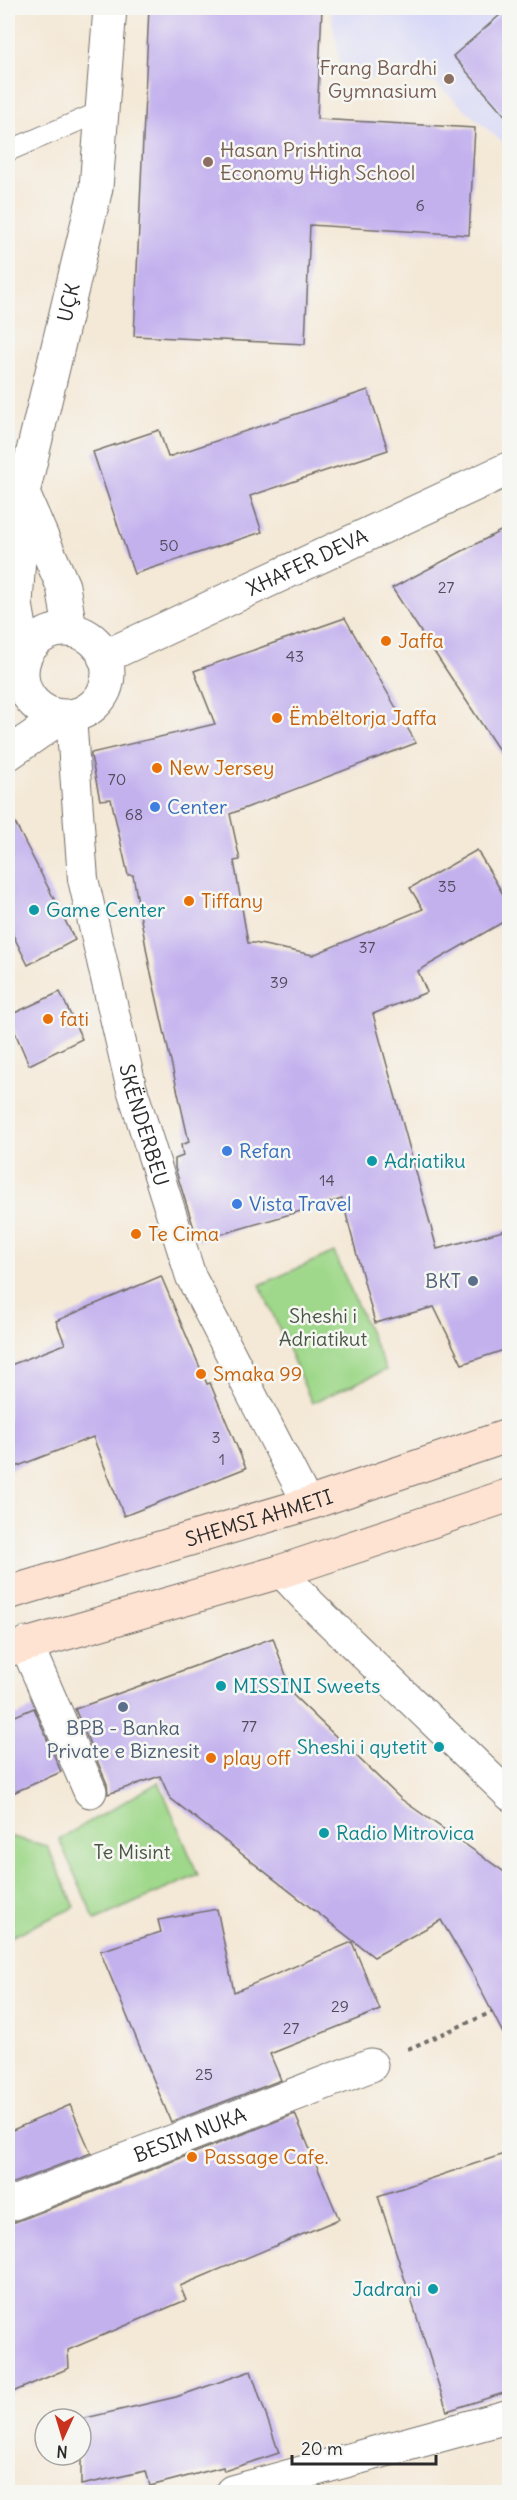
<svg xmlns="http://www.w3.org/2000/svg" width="517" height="2500" font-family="Delius,sans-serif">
  <rect width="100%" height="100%" fill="#f6f6f2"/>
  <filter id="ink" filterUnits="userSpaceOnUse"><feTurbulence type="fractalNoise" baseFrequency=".0167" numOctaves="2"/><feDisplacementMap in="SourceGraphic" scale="12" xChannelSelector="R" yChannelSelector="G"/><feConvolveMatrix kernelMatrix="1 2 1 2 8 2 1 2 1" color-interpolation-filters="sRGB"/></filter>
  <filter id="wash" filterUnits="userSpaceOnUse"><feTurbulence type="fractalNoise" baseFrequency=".008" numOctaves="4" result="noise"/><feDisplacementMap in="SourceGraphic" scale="24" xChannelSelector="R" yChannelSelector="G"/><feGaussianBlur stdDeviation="1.35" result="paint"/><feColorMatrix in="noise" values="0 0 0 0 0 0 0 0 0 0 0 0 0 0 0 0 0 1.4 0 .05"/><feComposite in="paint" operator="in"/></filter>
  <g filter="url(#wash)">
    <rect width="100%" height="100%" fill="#f4e8d6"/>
    <polygon fill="#d7d7f8" points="330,8 509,8 509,148 435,83 342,76"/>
    <g fill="#9fd88a" stroke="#65825a" stroke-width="1.5">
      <polygon points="334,1252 386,1370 312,1403 260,1285"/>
      <polygon points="159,1782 198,1875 95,1920 59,1839"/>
      <polygon points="8,1836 47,1846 75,1907 8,1938"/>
    </g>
    <g id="blocks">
      <g fill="#c3b1ee">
        <polygon points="149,8 322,8 317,119 475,128 469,235 310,225 305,344 134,336"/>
        <polygon points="508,8 510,8 510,121 453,56"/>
        <polygon points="368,390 388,450 250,496 262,532 134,574 93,452 159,430 168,457"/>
        <polygon points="510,526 510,767 392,588"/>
        <polygon points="345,618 416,743 230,814 240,860 234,861 248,943 254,943 313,955 423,909 410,888 477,850 510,906 510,918 418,971 427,992 373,1014 437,1249 510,1229 510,1348 462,1364 434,1307 375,1323 342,1199 198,1241 175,1168 175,1159 183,1156 181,1145 189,1142 149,964 133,875 128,875 111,799 100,800 91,756 91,753 215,724 194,671"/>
        <polygon points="8,809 75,940 28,965 8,925"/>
        <polygon points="60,992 82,1039 29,1065 8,1016"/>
        <polygon points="161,1276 207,1384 210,1383 246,1468 124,1516 93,1437 8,1470 8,1366 65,1344 56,1321"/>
        <polygon points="273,1638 293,1695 401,1799 510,1876 510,2047 470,1969 441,1920 374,1957 170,1798 160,1776 108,1794 107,1784 75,1709"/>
        <polygon points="34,1708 61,1772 8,1795 8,1719"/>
        <polygon points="217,1909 234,1992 352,1942 380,2010 270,2054 281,2080 171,2122 100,1951 161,1932 158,1920"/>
        <polygon points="70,2105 91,2153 8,2185 8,2132"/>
        <polygon points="295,2114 339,2219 180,2286 186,2300 68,2350 69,2368 8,2394 8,2223 15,2222"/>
        <polygon points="510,2152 510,2391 447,2411 378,2196"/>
        <polygon points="251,2371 279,2453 224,2471 223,2467 150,2486 146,2471 81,2485 81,2419 176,2397"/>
      </g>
    </g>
  </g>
  <g filter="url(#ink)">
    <use href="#blocks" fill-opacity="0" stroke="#716d67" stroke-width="1.5"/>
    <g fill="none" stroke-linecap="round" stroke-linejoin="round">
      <defs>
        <polyline id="service" points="8,151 102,111"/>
        <g id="pedestrian">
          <path id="s1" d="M71,717L83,879L131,1086L191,1277L308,1504"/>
          <polyline points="280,1571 312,1605 510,1796"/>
        </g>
        <g id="minor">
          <path id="s2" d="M104,657L510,468"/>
          <polyline points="26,1644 90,1791"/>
          <path id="s3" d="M8,2205L371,2065"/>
          <polyline points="232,2492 510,2416"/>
        </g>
        <g id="tertiary">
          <polyline points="25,498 63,586 70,629"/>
          <circle cx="65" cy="673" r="43"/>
          <path id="s4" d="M25,656L16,604L23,493L96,188L110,8"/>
          <polyline points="8,754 61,717"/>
        </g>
        <g id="secondary">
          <path id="s5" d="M8,1593L308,1504L510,1435"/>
          <polyline points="8,1650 279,1572 510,1495"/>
        </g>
      </defs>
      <use href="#service" stroke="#716d67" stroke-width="22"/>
      <use href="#pedestrian" stroke="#716d67" stroke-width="32"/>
      <use href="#minor" stroke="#716d67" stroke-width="35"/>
      <use href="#tertiary" stroke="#716d67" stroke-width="35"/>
      <use href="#secondary" stroke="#716d67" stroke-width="35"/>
      <polyline stroke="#716d67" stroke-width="4" stroke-dasharray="4.5 4.5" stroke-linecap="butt" points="408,2049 492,2012"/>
      <use href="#service" stroke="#fff" stroke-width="20"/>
      <use href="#pedestrian" stroke="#fff" stroke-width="30"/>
      <use href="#minor" stroke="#fff" stroke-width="33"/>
      <use href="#tertiary" stroke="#fff" stroke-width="33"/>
      <use href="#secondary" stroke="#fee3d2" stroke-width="33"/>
    </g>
  </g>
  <g fill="#8d6e63" stroke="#f6f6f2" stroke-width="2">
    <circle cx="449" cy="79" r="6"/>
    <circle cx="208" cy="162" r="6"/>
  </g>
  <g fill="#e8710a" stroke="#f6f6f2" stroke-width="2">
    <circle cx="386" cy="641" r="6"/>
    <circle cx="277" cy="718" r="6"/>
    <circle cx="157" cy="768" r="6"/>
    <circle cx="189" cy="901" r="6"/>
    <circle cx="48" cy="1019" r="6"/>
    <circle cx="136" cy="1234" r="6"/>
    <circle cx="201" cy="1374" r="6"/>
    <circle cx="211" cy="1758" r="6"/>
    <circle cx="192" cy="2157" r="6"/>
  </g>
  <g fill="#3f7fe0" stroke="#f6f6f2" stroke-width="2">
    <circle cx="155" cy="807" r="6"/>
    <circle cx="227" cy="1151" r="6"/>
    <circle cx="237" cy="1204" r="6"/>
  </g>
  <g fill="#0f9aa8" stroke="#f6f6f2" stroke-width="2">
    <circle cx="34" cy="910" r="6"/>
    <circle cx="372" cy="1161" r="6"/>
    <circle cx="221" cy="1686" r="6"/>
    <circle cx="439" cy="1747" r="6"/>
    <circle cx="324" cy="1833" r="6"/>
    <circle cx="433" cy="2289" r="6"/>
  </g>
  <g fill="#5c6f8a" stroke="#f6f6f2" stroke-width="2">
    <circle cx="473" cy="1281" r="6"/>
    <circle cx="123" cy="1707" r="6"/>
  </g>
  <g text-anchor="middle" stroke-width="5" stroke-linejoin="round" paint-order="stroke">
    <g font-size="16" fill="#514c5c">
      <text x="420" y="211">6</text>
      <text x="169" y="551">50</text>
      <text x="446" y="593">27</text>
      <text x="295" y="662">43</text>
      <text x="117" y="785">70</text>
      <text x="134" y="820">68</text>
      <text x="447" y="892">35</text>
      <text x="367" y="953">37</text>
      <text x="279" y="988">39</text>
      <text x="327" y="1186">14</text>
      <text x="216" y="1443">3</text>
      <text x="222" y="1465">1</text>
      <text x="249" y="1732">77</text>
      <text x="340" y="2012">29</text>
      <text x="291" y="2034">27</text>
      <text x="204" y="2080">25</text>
    </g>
    <g font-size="20" fill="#785e54" stroke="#f6f6f2" text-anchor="end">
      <text x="437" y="75">Frang Bardhi<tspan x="437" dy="23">Gymnasium</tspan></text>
      <text x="220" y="157" text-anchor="start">Hasan Prishtina<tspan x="220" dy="23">Economy High School</tspan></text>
    </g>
    <g font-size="20" fill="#2b2b2b" stroke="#f6f6f2">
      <text dy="7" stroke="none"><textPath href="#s4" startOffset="360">UÇK</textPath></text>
      <text dy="7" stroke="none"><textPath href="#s2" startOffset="224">XHAFER DEVA</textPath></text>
      <text dy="7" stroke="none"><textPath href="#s1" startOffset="416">SKËNDERBEU</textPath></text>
      <text dy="7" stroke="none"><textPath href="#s5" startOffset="262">SHEMSI AHMETI</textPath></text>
      <text dy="7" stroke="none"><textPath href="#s3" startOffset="195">BESIM NUKA</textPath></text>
    </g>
    <g font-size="20" fill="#c56008" stroke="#f6f6f2" text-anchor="start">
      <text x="398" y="648">Jaffa</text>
      <text x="289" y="725">Ëmbëltorja Jaffa</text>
      <text x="169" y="775">New Jersey</text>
      <text x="201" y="908">Tiffany</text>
      <text x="60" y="1026">fati</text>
      <text x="148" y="1241">Te Cima</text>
      <text x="213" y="1381">Smaka 99</text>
      <text x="223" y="1765">play off</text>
      <text x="204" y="2164">Passage Cafe.</text>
    </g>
    <g font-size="20" fill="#366cbe" stroke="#f6f6f2" text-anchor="start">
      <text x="167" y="814">Center</text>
      <text x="239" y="1158">Refan</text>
      <text x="249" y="1211">Vista Travel</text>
    </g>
    <g font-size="20" fill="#0d838f" stroke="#f6f6f2" text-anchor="start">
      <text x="46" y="917">Game Center</text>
      <text x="384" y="1168">Adriatiku</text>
      <text x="233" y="1693">MISSINI Sweets</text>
      <text x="427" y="1754" text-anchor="end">Sheshi i qytetit</text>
      <text x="336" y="1840">Radio Mitrovica</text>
      <text x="421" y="2296" text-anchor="end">Jadrani</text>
    </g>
    <g font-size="20" fill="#4e5e75" stroke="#f6f6f2" text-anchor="end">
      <text x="461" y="1288">BKT</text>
      <text x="123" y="1735" text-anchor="middle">BPB - Banka<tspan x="123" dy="23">Private e Biznesit</tspan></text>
    </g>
    <g font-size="20" fill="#485643" stroke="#f6f6f2">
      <text x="323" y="1323">Sheshi i<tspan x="323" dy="23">Adriatikut</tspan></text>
      <text x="132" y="1859">Te Misint</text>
    </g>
  </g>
  <rect width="517" height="2500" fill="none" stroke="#f6f6f2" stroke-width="30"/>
  <g transform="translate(63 2437) rotate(184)"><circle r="28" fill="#f6f6f2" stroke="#a5a5a2" stroke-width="1.5"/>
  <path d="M0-4.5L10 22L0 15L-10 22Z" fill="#c8321e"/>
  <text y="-9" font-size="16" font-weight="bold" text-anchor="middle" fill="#2b2b2b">N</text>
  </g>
  <path d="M292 2455v9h144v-9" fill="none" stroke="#2b2b2b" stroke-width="3"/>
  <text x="301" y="2455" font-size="18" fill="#2b2b2b" stroke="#f6f6f2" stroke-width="4.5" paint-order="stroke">20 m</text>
</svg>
